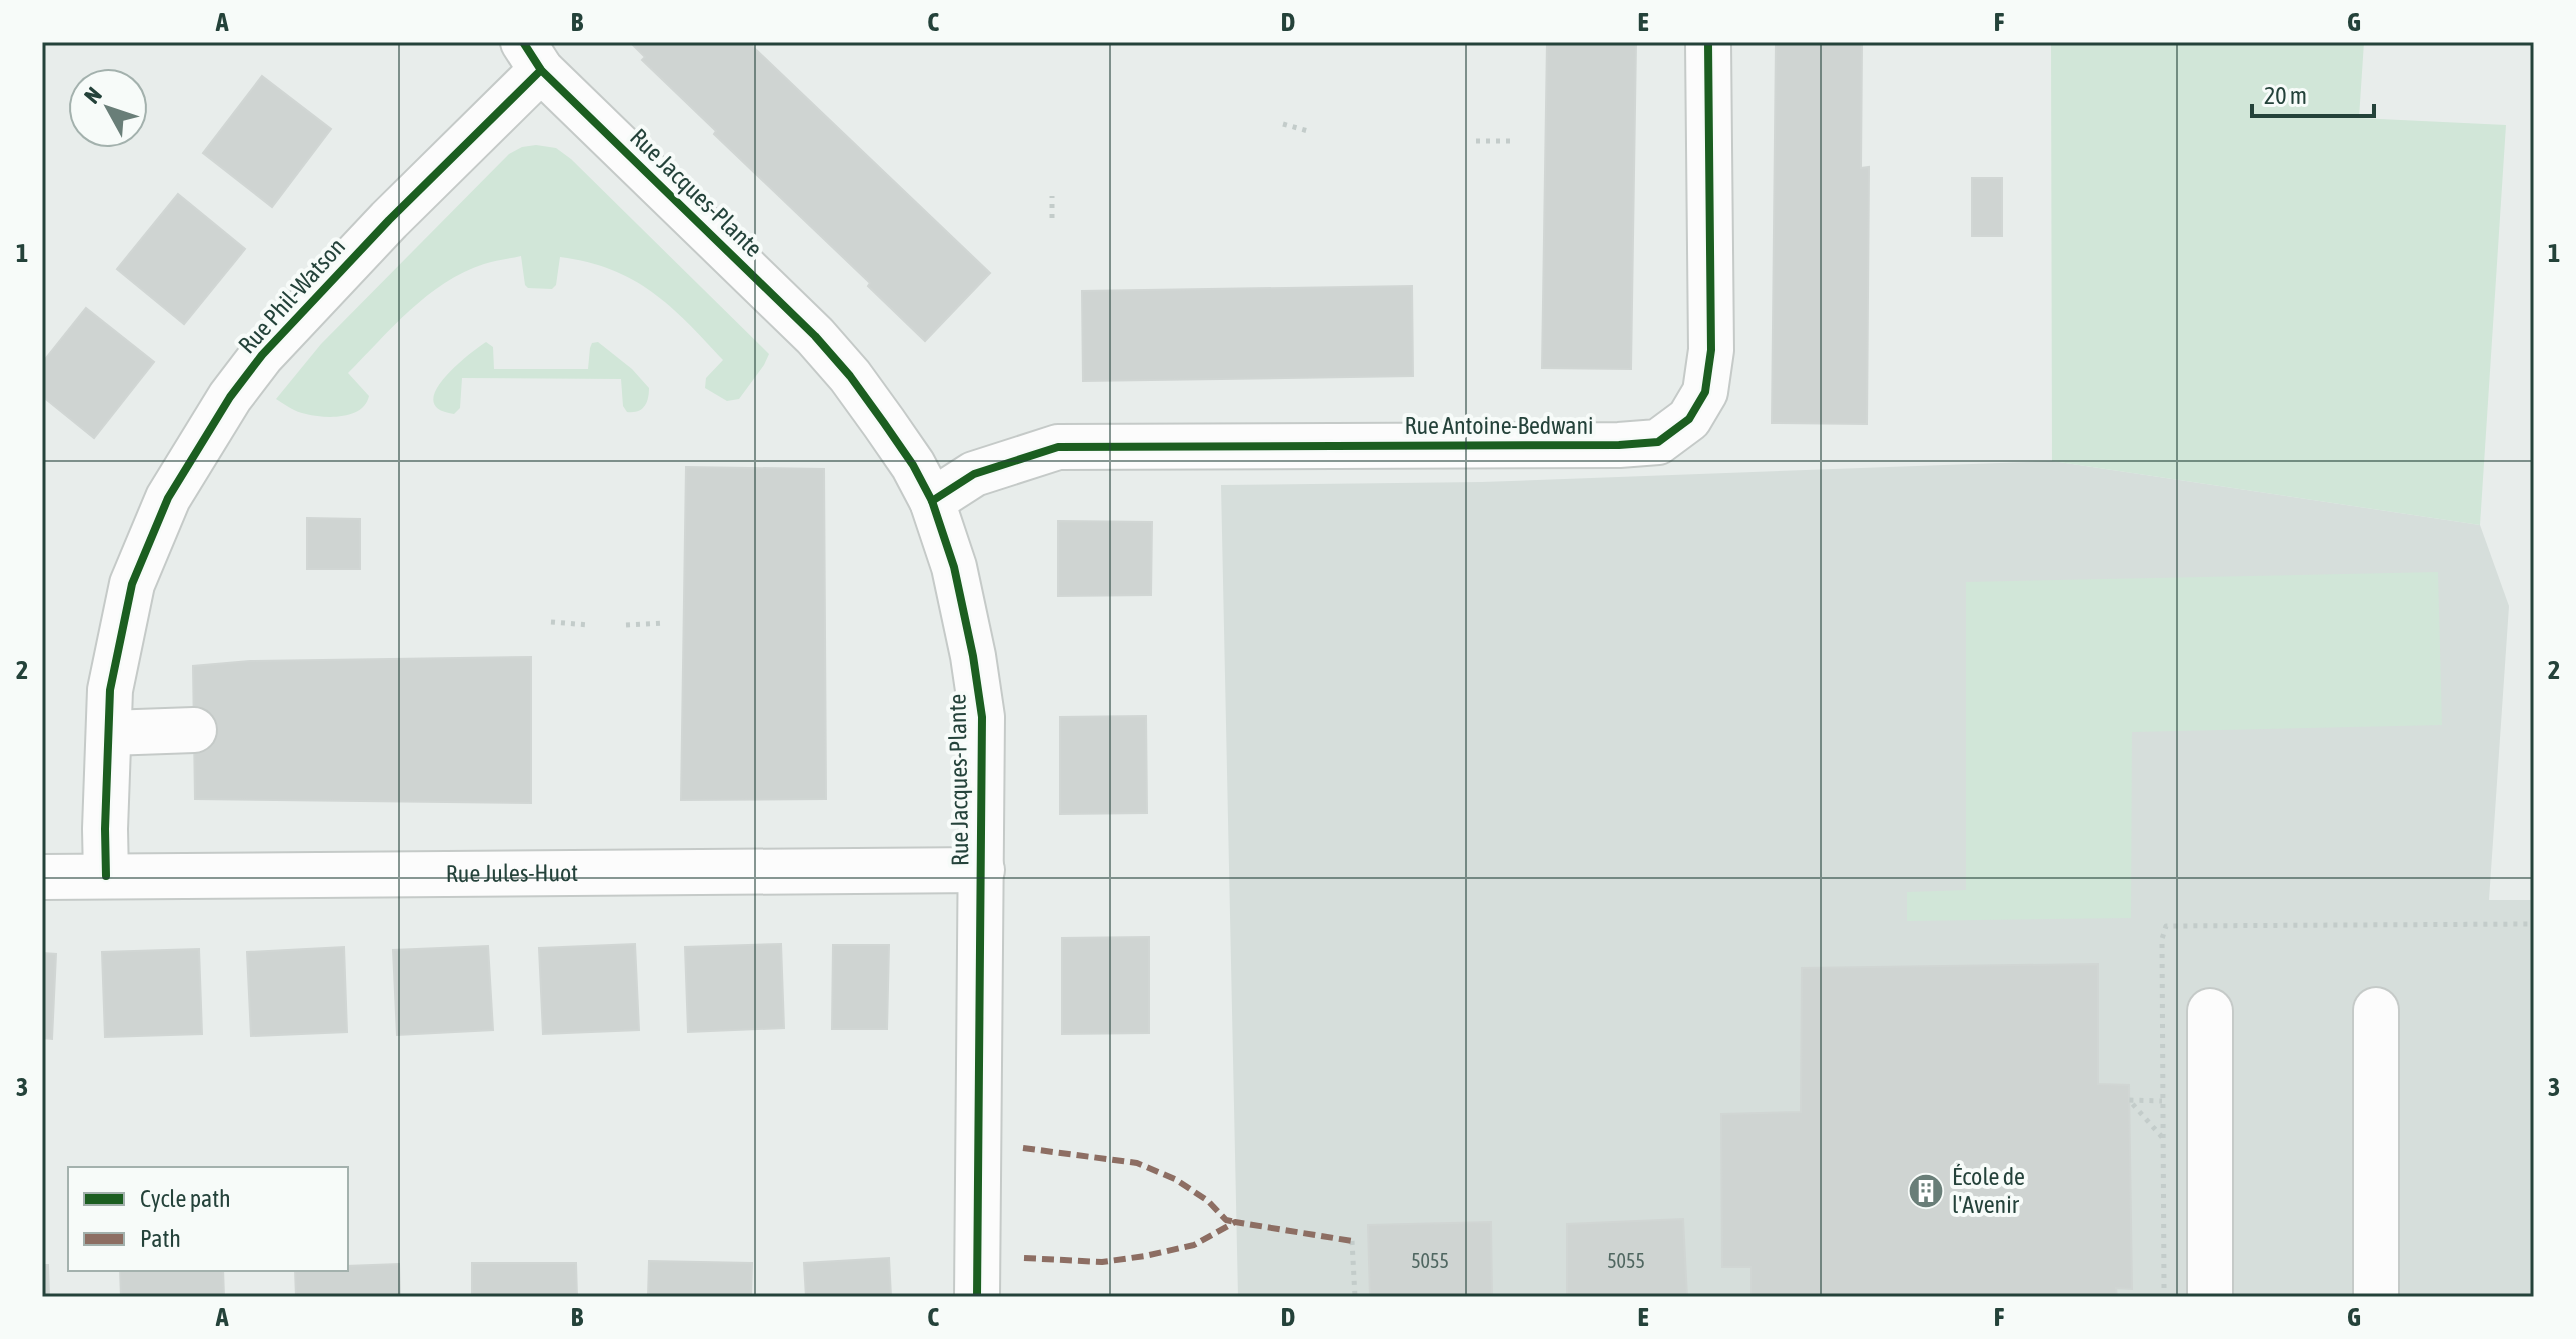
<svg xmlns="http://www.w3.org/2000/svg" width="2576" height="1339" font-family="'Asap Condensed',sans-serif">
  <rect width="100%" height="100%" fill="#e8edeb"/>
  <polygon fill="#d6dedb" points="2052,461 2480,525 2509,606 2489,900 2534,900 2534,1297 1238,1297 1221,485 1482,482"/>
  <g fill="#d1e6d8">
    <polygon points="2051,42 2364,42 2359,118 2506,125 2480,525 2052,461"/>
    <path d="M536,145L556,148L571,159L769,354L764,365L739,399L727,401L705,388L706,378L723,360C673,306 638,267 560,257L556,285L552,289L528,288L525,285L521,256C509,259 495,260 484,264C428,282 388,333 348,373L369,396C364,420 326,419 306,414C295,412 285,405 276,399L321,344L509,154L522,147Z"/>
    <path d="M486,342L493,347L494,369H588L590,348L592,343L598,342L632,369L649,388C649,403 644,414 627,412L623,406L621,379L462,378L460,408L454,414C399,407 469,353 486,342Z"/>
    <polygon points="2438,572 2442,725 2132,732 2131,918 1907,921 1907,892 1966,890 1966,582"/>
  </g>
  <g fill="#cfd4d2" stroke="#d1d6d4" stroke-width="2">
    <polygon points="630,42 748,42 990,273 925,341 868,286 870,283 714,134 716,131 642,60 645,57"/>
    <polygon points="1547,42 1636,42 1631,369 1542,368"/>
    <polygon points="1776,42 1862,42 1861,168 1869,167 1867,424 1772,423"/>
    <polygon points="262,76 331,129 272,207 203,153"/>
    <rect x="1972" y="178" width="30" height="58"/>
    <polygon points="178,194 245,249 184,324 117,269"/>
    <polygon points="1412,286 1413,376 1083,381 1082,291"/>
    <polygon points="86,308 154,362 94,438 42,396 42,363"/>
    <polygon points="686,467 824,469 826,799 681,800"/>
    <polygon points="307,518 360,519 360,569 307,569"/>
    <polygon points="1058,521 1152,522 1151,595 1058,596"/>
    <polygon points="531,657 531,803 195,799 193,666 250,661"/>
    <polygon points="1146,716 1147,813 1060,814 1060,717"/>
    <polygon points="1149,937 1149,1033 1062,1034 1062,938"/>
    <polygon points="635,944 639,1030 543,1034 539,948"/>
    <polygon points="781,944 784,1028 688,1032 685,947"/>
    <polygon points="833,945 889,945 887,1029 832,1029"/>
    <polygon points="488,946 493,1030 397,1035 393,950"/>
    <polygon points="344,947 347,1032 251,1036 247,952"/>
    <polygon points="199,949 202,1034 105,1037 102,952"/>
    <polygon points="42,953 56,954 52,1039 42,1038"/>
    <polygon points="2098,964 2098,1084 2129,1085 2132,1289 2116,1288 2117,1297 1751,1297 1751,1267 1722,1267 1721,1114 1801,1112 1802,968"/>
    <polygon points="1683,1219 1687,1297 1567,1297 1567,1224"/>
    <polygon points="1491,1222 1492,1297 1370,1297 1368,1225"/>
    <polygon points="889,1258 891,1297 806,1297 804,1263"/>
    <polygon points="649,1261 752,1263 751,1297 648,1297"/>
    <polygon points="472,1263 576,1263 577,1297 472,1297"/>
    <polygon points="399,1264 400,1297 296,1297 295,1269 346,1269 346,1266"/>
    <polygon points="42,1265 48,1265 49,1297 42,1297"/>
    <polygon points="120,1269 223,1269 224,1297 121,1297"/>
  </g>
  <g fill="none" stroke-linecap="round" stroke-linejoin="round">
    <defs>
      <g id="minor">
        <polyline points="523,42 541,70 815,336 850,376 884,423 913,465 932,501 954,567 973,656 982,717 977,1297"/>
        <polyline points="932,501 974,474 1058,447 1619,445 1658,442 1689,419 1705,392 1711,350 1708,42"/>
        <polyline points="109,733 194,730"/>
        <polyline points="106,876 105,829 110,690 132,584 168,498 230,397 262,355 389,220 541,70"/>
        <path id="s1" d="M42,877L982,870"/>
        <polyline points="2376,1010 2376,1297"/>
        <polyline points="2210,1297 2210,1011"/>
      </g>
    </defs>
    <use href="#minor" stroke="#c5cac8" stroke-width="48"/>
    <g stroke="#c3ccca" stroke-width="5" stroke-dasharray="4 6" stroke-linecap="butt">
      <polyline points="1283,124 1308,131"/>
      <polyline points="1476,141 1512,141"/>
      <polyline points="1052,218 1052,196"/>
      <polyline points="551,622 589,625"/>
      <polyline points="626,625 665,623"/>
      <polyline points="2162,1137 2129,1100 2162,1101"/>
      <polyline points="1352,1241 1355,1297"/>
      <polyline points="2164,1288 2162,939 2166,926 2534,924"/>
    </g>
    <use href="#minor" stroke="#fcfcfc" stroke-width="44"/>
    <g stroke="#8d6e63" stroke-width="6" stroke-dasharray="12 6" stroke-linecap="butt">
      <polyline points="1023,1148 1137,1163 1175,1179 1208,1201 1226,1220 1235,1222"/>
      <polyline points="1024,1258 1102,1262 1145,1256 1194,1245 1235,1222 1352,1241"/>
    </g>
    <defs>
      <g id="cycleway">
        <polyline points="523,42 541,70 815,336 850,376 884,423 913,465 932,501 954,567 973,656 982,717 977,1297"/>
        <polyline points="932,501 974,474 1058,447 1619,445 1658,442 1689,419 1705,392 1711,350 1708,42"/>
        <polyline points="106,876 105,829 110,690 132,584 168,498 230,397 262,355 389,220 541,70"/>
      </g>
    </defs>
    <use href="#cycleway" stroke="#f7fbf9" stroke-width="13"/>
    <use href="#cycleway" stroke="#1b5e20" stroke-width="8"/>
  </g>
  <path fill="none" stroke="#24423a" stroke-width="2" stroke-opacity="0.55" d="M399,42V1297M755,42V1297M1110,42V1297M1466,42V1297M1821,42V1297M2177,42V1297M42,461H2534M42,878H2534"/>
  <defs>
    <symbol id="building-disc" viewBox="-11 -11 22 22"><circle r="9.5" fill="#697e78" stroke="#f7fbf9"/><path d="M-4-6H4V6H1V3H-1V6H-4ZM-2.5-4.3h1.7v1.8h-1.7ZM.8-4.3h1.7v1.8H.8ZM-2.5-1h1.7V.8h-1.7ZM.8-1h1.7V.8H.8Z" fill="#fff"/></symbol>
  </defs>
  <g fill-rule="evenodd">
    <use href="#building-disc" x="1906" y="1171" width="40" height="40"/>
  </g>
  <g text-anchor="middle" stroke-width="8" stroke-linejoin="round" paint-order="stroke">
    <g font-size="20" fill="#506761">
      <text x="1430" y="1268">5055</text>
      <text x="1626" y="1268">5055</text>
    </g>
    <g font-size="24" fill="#24423a" stroke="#f7fbf9">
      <text transform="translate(696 193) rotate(44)" y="8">Rue Jacques-Plante</text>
      <text transform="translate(292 296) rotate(-48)" y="8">Rue Phil-Watson</text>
      <text x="1499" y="434">Rue Antoine-Bedwani</text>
      <text transform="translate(959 780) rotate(-91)" y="8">Rue Jacques-Plante</text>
      <text dy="8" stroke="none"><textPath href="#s1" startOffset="470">Rue Jules-Huot</textPath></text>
    </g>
    <g font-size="24" fill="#24423a" stroke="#f7fbf9" text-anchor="start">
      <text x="1952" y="1185">École de<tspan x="1952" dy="28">l'Avenir</tspan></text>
    </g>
  </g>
  <rect width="2576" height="1339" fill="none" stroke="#f7fbf9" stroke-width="88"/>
  <rect x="68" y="1167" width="280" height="104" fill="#f7fbf9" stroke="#a3b1ad" stroke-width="2"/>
  <rect x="84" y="1193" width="40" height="12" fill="#1b5e20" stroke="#a3b1ad" stroke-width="2"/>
  <text x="140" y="1207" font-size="24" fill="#24423a">Cycle path</text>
  <rect x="84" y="1233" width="40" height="12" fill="#8d6e63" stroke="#a3b1ad" stroke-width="2"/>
  <text x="140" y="1247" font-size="24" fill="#24423a">Path</text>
  <g transform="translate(108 108) rotate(310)"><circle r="38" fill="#f7fbf9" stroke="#a3b1ad" stroke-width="2"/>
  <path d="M0-6L14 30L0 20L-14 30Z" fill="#697e78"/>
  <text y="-12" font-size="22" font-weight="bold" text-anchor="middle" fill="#24423a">N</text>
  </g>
  <path d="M2252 104v12h122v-12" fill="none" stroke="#24423a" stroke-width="4"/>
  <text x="2264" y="104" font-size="24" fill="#24423a" stroke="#f7fbf9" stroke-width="6" paint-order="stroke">20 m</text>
  <rect x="44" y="44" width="2488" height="1251" fill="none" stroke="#24423a" stroke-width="3"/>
  <g font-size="26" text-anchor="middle" font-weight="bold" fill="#24423a">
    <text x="222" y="31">A</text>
    <text x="577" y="31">B</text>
    <text x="933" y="31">C</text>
    <text x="1288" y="31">D</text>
    <text x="1643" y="31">E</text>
    <text x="1999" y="31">F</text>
    <text x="2354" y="31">G</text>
    <text x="22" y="262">1</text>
    <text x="2554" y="262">1</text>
    <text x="22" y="679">2</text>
    <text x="2554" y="679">2</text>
    <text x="22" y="1096">3</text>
    <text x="2554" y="1096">3</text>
    <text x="222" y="1326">A</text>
    <text x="577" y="1326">B</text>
    <text x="933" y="1326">C</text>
    <text x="1288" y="1326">D</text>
    <text x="1643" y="1326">E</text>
    <text x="1999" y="1326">F</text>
    <text x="2354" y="1326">G</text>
  </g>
</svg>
